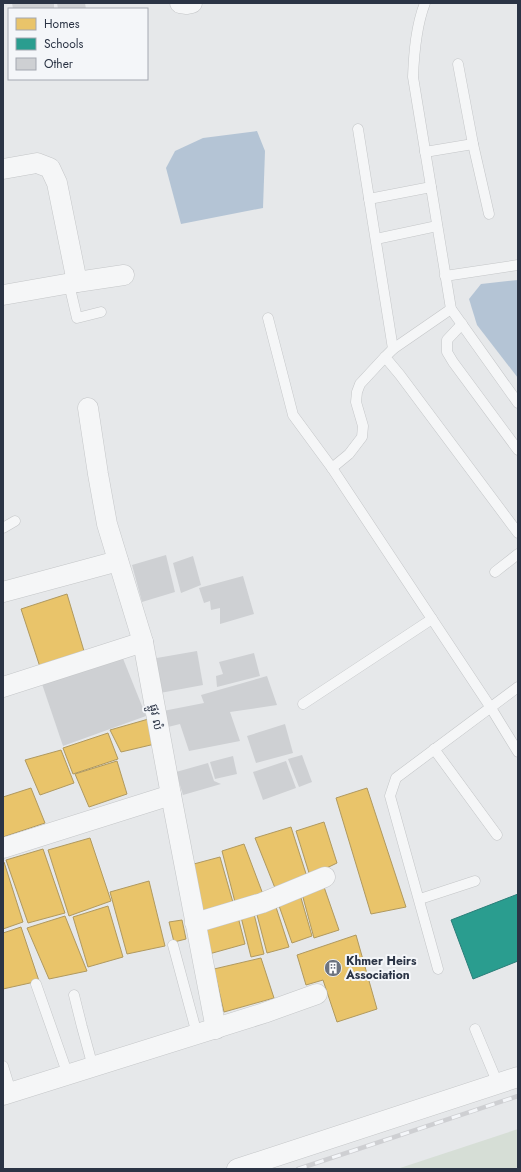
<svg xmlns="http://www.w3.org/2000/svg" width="521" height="1172" font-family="Jost,'Noto Sans Khmer',sans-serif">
  <rect width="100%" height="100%" fill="#e6e8ea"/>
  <polygon fill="#d6ded6" points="518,1129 518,1169 397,1169"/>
  <g fill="#b4c4d5">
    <polygon points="257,131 265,151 263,208 181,224 166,168 175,151 203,138"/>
    <polygon points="518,280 518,378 477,325 469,299 481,284"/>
  </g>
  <g fill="#e9c46a" stroke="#b0995f">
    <polygon points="67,594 84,651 40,667 21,609"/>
    <polygon points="152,718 155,744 121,752 110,730"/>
    <polygon points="108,733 118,759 73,774 63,748"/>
    <polygon points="61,750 74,783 40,795 25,760"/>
    <polygon points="117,761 127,794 89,807 75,774"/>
    <polygon points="31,788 45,823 3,837 3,797"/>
    <polygon points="367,788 406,907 371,914 336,798"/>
    <polygon points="324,822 337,863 310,876 296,831"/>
    <polygon points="291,827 308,880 277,893 255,838"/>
    <polygon points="90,838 111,901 69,916 48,850"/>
    <polygon points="244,844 264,897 236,906 222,851"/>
    <polygon points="43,849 65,913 28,923 6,860"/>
    <polygon points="220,857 234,906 203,914 190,865"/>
    <polygon points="4,862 23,922 3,929 3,863"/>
    <polygon points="149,881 165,946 127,954 110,892"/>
    <polygon points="323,884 339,930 314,938 301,890"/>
    <polygon points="299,891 312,936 292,943 277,900"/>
    <polygon points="275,904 289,947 267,953 256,911"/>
    <polygon points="108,906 123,957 88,967 73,917"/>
    <polygon points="254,914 264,954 251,957 241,917"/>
    <polygon points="65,916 87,971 49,979 27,928"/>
    <polygon points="238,917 245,944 209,954 205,924"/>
    <polygon points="182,920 186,939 174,942 169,922"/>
    <polygon points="21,927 39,981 3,989 3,933"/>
    <polygon points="356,935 377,1009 337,1022 323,980 306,985 297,955"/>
    <polygon points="261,958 274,998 224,1012 214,969"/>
  </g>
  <polygon fill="#2a9d8f" stroke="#2a7e79" points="518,894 518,961 473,979 451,920"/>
  <g fill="#ced0d3">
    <polygon points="12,3 54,3 54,9 13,9"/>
    <polygon points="57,3 85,3 86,9 58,9"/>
    <polygon points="166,555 175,592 142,602 132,565"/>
    <polygon points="193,556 201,585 181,593 173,563"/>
    <polygon points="243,576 254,614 220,624 220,608 211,610 210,601 204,603 199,588"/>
    <polygon points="120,651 146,716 63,746 40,678"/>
    <polygon points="197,651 203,685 160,693 151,659"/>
    <polygon points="254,653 260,676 217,687 216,676 223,674 219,662"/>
    <polygon points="267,676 277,705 230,712 240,741 189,751 180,724 168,727 163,711 204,703 201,695"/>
    <polygon points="285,724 293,753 256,763 247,736"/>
    <polygon points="302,755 312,782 299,787 288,759"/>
    <polygon points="233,756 237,774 215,779 210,762"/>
    <polygon points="286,761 296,788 263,800 253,772"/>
    <polygon points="208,763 214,781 221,784 183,795 176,772"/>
  </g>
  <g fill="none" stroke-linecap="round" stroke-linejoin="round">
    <defs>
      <g id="lane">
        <path d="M425,3C416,26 414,52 413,77L451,309L518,403"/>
        <polyline points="458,64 473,144 489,214"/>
        <polyline points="358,129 393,349"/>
        <polyline points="425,152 473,144"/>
        <polyline points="369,199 431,187"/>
        <polyline points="376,239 437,226"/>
        <polyline points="445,276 518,265"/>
        <polyline points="69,284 77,318 101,312"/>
        <polyline points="451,309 393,349 385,357 400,375 518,533"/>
        <polyline points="268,318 293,415 332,468 491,708 518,752"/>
        <polyline points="462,324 447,340 447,352 453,362 518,450"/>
        <polyline points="332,468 349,454 362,437 363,426 356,402 357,392 360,384 385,357"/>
        <polyline points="3,528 15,521"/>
        <polyline points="495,572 518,554"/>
        <polyline points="303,704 432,619"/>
        <polyline points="434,749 497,835"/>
        <polyline points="420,899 475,881"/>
        <polyline points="173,945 197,1034"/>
        <polyline points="438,969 390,796 396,778 518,687"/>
        <polyline points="36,984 68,1075"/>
        <polyline points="74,995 82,1027 93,1067"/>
        <polyline points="475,1029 498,1084"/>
        <polyline points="3,1066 11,1092"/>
      </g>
      <g id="street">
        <polyline points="180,3 187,4 192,3"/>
        <polyline points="3,169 37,163 50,168 57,183 77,282"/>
        <polyline points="3,295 77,282 124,275"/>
        <polyline points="88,408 98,474 107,524 143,642 171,795 216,1029"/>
        <polyline points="3,592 118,561"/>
        <polyline points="3,687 143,642"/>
        <polyline points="3,848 171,795"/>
        <polyline points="195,923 262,903 325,877"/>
        <polyline points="3,1095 264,1013 317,994"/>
        <polyline points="237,1169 518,1077"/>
      </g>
    </defs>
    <use href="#lane" stroke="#c4c6c8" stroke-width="11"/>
    <use href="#street" stroke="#c4c6c8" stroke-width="21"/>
    <use href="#lane" stroke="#f5f6f7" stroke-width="10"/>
    <use href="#street" stroke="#f5f6f7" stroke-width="20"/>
    <defs>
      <polyline id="rail" points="298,1169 518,1096"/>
    </defs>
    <use href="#rail" stroke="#cecfd2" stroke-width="4.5"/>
    <use href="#rail" stroke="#f4f6f9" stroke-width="3" stroke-dasharray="9" stroke-linecap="butt"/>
  </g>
  <defs>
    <symbol id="building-disc" viewBox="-11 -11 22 22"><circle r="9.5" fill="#6c737f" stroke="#f4f6f9"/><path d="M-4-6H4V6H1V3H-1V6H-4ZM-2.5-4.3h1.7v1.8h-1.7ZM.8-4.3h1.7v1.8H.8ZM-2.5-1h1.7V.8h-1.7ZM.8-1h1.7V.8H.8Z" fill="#fff"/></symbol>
  </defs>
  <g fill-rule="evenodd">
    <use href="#building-disc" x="323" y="958" width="20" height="20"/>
  </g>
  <g text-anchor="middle" stroke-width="4" stroke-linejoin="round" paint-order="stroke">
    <g font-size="12" fill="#2b3445" stroke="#f4f6f9">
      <text transform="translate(156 717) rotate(80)" y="4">ផ្លូវ លំ</text>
    </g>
    <g font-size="12" font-weight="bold" fill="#2b3445" stroke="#f4f6f9" text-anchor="start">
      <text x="346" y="965">Khmer Heirs<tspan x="346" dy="14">Association</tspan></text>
    </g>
  </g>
  <rect width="521" height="1172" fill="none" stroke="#2b3445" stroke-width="8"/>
  <rect x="8" y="8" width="140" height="72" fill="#f4f6f9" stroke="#a4a8b1"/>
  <rect x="16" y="18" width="20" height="12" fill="#e9c46a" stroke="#a4a8b1"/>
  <text x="44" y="28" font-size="12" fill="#2b3445">Homes</text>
  <rect x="16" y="38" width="20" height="12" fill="#2a9d8f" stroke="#a4a8b1"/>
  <text x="44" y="48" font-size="12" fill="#2b3445">Schools</text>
  <rect x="16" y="58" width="20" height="12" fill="#ced0d3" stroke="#a4a8b1"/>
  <text x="44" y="68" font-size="12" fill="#2b3445">Other</text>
</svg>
